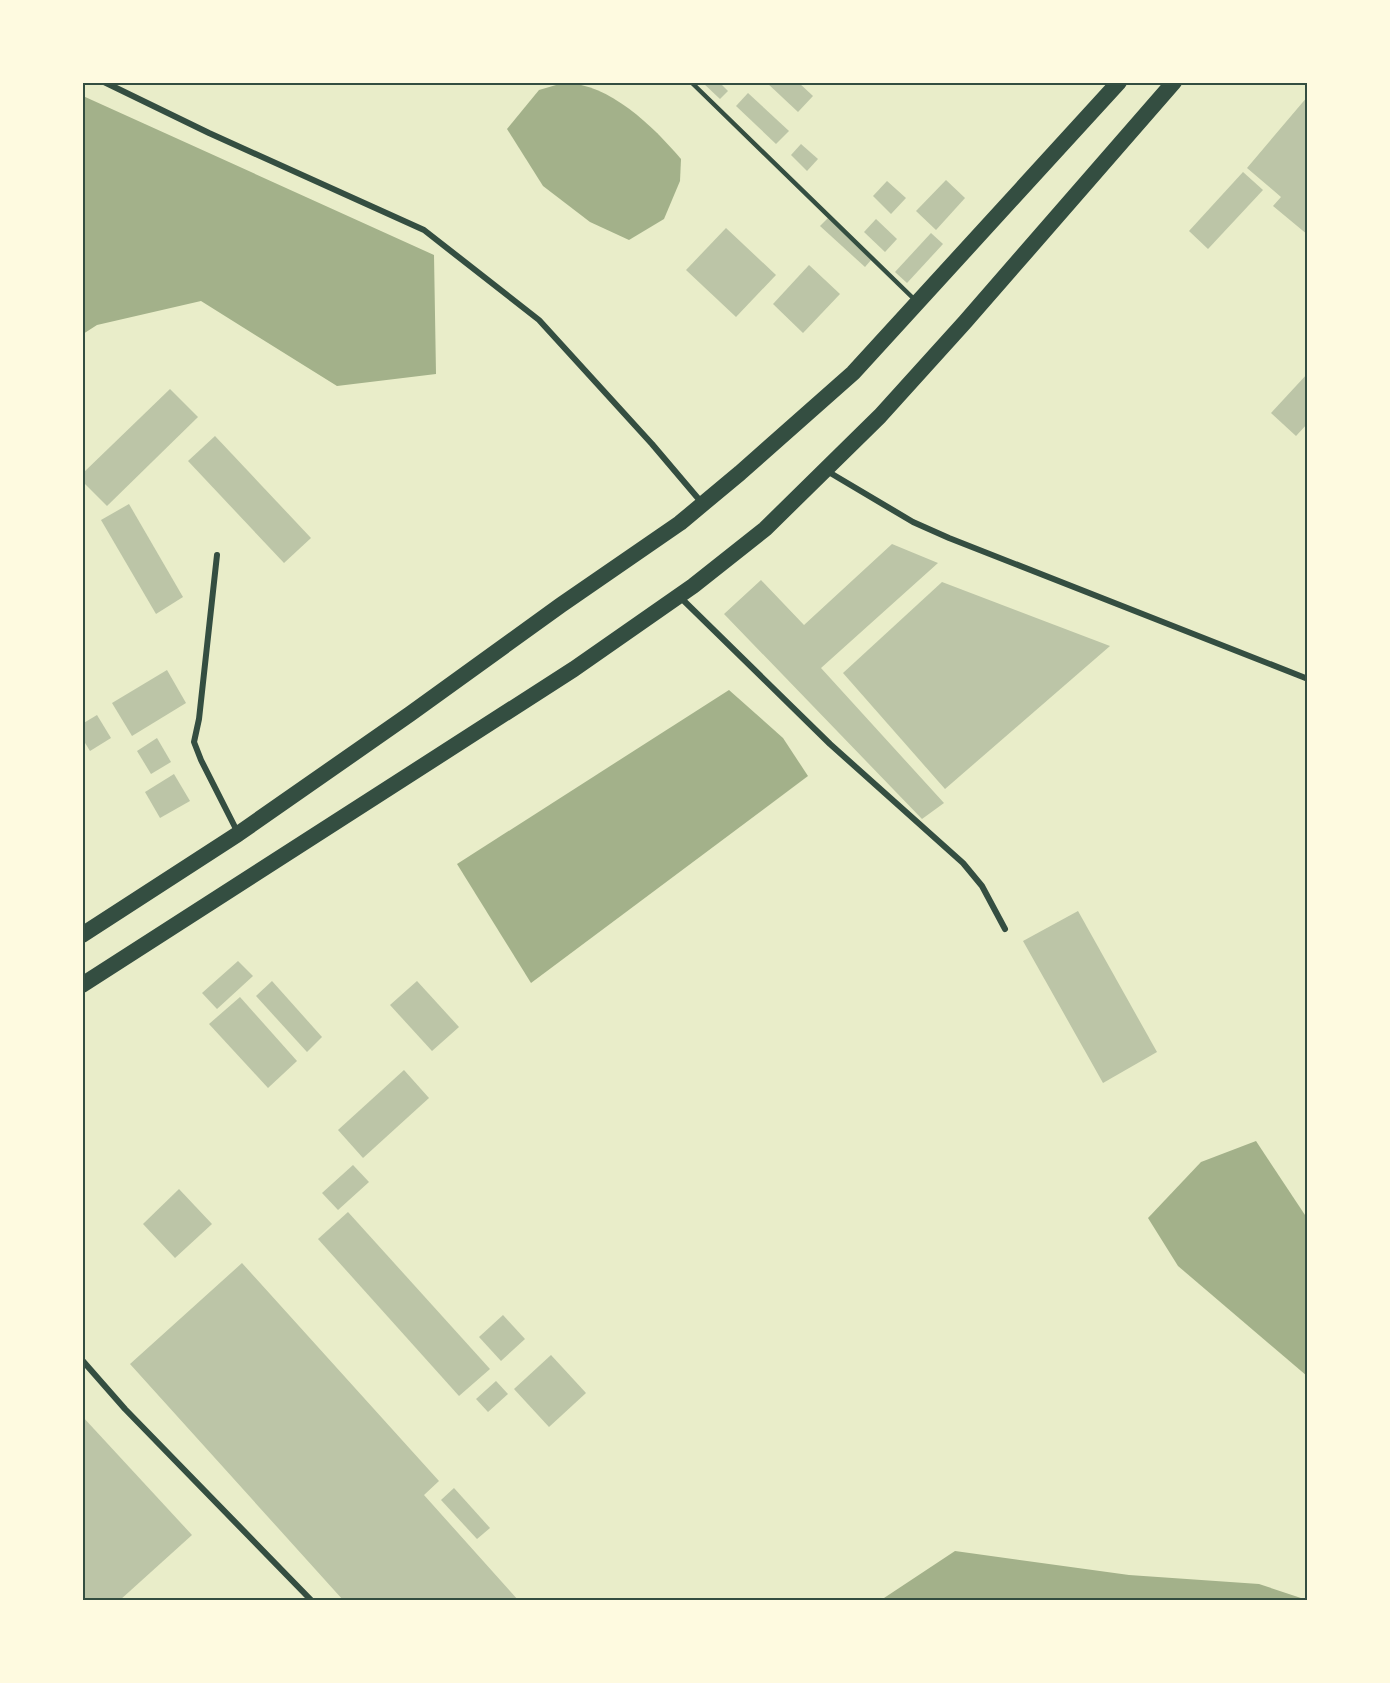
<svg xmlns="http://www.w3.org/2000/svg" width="1390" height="1683" font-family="Overpass,sans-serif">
  <rect width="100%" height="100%" fill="#e9edc9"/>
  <g fill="#a3b18a">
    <path d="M563,83C608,82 653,126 681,159L680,181L664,219L629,240L590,222L543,186L507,129L539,90Z"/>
    <polygon points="83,96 434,255 436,374 337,386 201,301 97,325 83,334"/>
    <polygon points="729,690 783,738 808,776 531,983 457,864"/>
    <polygon points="1256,1141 1307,1218 1307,1376 1178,1266 1148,1218 1201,1162"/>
    <polygon points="955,1551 1129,1575 1259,1584 1307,1600 881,1600"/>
  </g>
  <g fill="#bcc5a7">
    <polygon points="702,82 719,82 728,91 720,99"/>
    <polygon points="766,82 798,82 813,96 798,112"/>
    <polygon points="748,93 789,131 776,144 736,106"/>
    <polygon points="1308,96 1308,235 1273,206 1281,197 1247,168"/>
    <polygon points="801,144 818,159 807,171 791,155"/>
    <polygon points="1243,172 1263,190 1208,249 1189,231"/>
    <polygon points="946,180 965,198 936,230 916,211"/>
    <polygon points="887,181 906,198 891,214 873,196"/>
    <polygon points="828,218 871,260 865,267 820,226"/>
    <polygon points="876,219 897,239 885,252 864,232"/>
    <polygon points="726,228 776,275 736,317 686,270"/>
    <polygon points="931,233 943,244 907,283 895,272"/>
    <polygon points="809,265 840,294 803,333 773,304"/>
    <polygon points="1308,373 1308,423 1296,436 1271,413"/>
    <polygon points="170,389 198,417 107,506 82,481 82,474"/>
    <polygon points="215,436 311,538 284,563 188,461"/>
    <polygon points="129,504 183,597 156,614 101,520"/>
    <polygon points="892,544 938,563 821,668 944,803 922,819 724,614 761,580 804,625"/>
    <polygon points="942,582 1110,646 945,789 843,673"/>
    <polygon points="167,670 186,703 132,736 112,703"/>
    <polygon points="97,715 111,738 90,751 82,738 82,724"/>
    <polygon points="157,738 171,762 151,774 137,751"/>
    <polygon points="174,774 190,801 160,818 145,792"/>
    <polygon points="1078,911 1157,1052 1103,1083 1023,941"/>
    <polygon points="238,961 253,976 217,1009 202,993"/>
    <polygon points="272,981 322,1037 307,1052 256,996"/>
    <polygon points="417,981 459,1027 432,1051 390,1005"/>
    <polygon points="240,997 297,1061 268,1088 209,1024"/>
    <polygon points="404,1070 429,1098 363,1158 338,1130"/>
    <polygon points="353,1165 369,1182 338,1210 322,1193"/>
    <polygon points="179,1189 212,1224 175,1258 143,1224"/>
    <polygon points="348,1212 490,1369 459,1396 318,1239"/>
    <polygon points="242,1263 439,1481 424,1495 518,1600 343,1600 130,1364"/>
    <polygon points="503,1315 525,1339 501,1361 479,1337"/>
    <polygon points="551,1355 586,1393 549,1427 514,1389"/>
    <polygon points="496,1381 508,1394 488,1412 476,1399"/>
    <polygon points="82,1416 192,1535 120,1600 82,1600"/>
    <polygon points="454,1488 490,1528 477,1539 441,1500"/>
  </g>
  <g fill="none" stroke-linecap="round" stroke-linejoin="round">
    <polyline stroke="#344e41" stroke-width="4.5" points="691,82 915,300"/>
    <g stroke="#344e41" stroke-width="6">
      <polyline points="104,82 209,133 424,230 539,320 652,444 702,503"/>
      <polyline points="827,471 913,522 949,538 1308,679"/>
      <polyline points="217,555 199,719 194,742 201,760 238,833"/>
      <polyline points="680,597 830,744 963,863 982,886 1005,929"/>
      <polyline points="82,1360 125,1409 311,1600"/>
    </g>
    <g stroke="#344e41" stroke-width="16">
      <polyline points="82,935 238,834 410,714 561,605 680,523 740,473 853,373 1119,82"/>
      <polyline points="82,985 574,669 693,586 765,529 880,416 965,322 1174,82"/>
    </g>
  </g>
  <rect width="1390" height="1683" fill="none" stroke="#fefae0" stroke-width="168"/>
  <rect x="84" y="84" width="1222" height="1515" fill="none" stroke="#344e41" stroke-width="2"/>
</svg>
